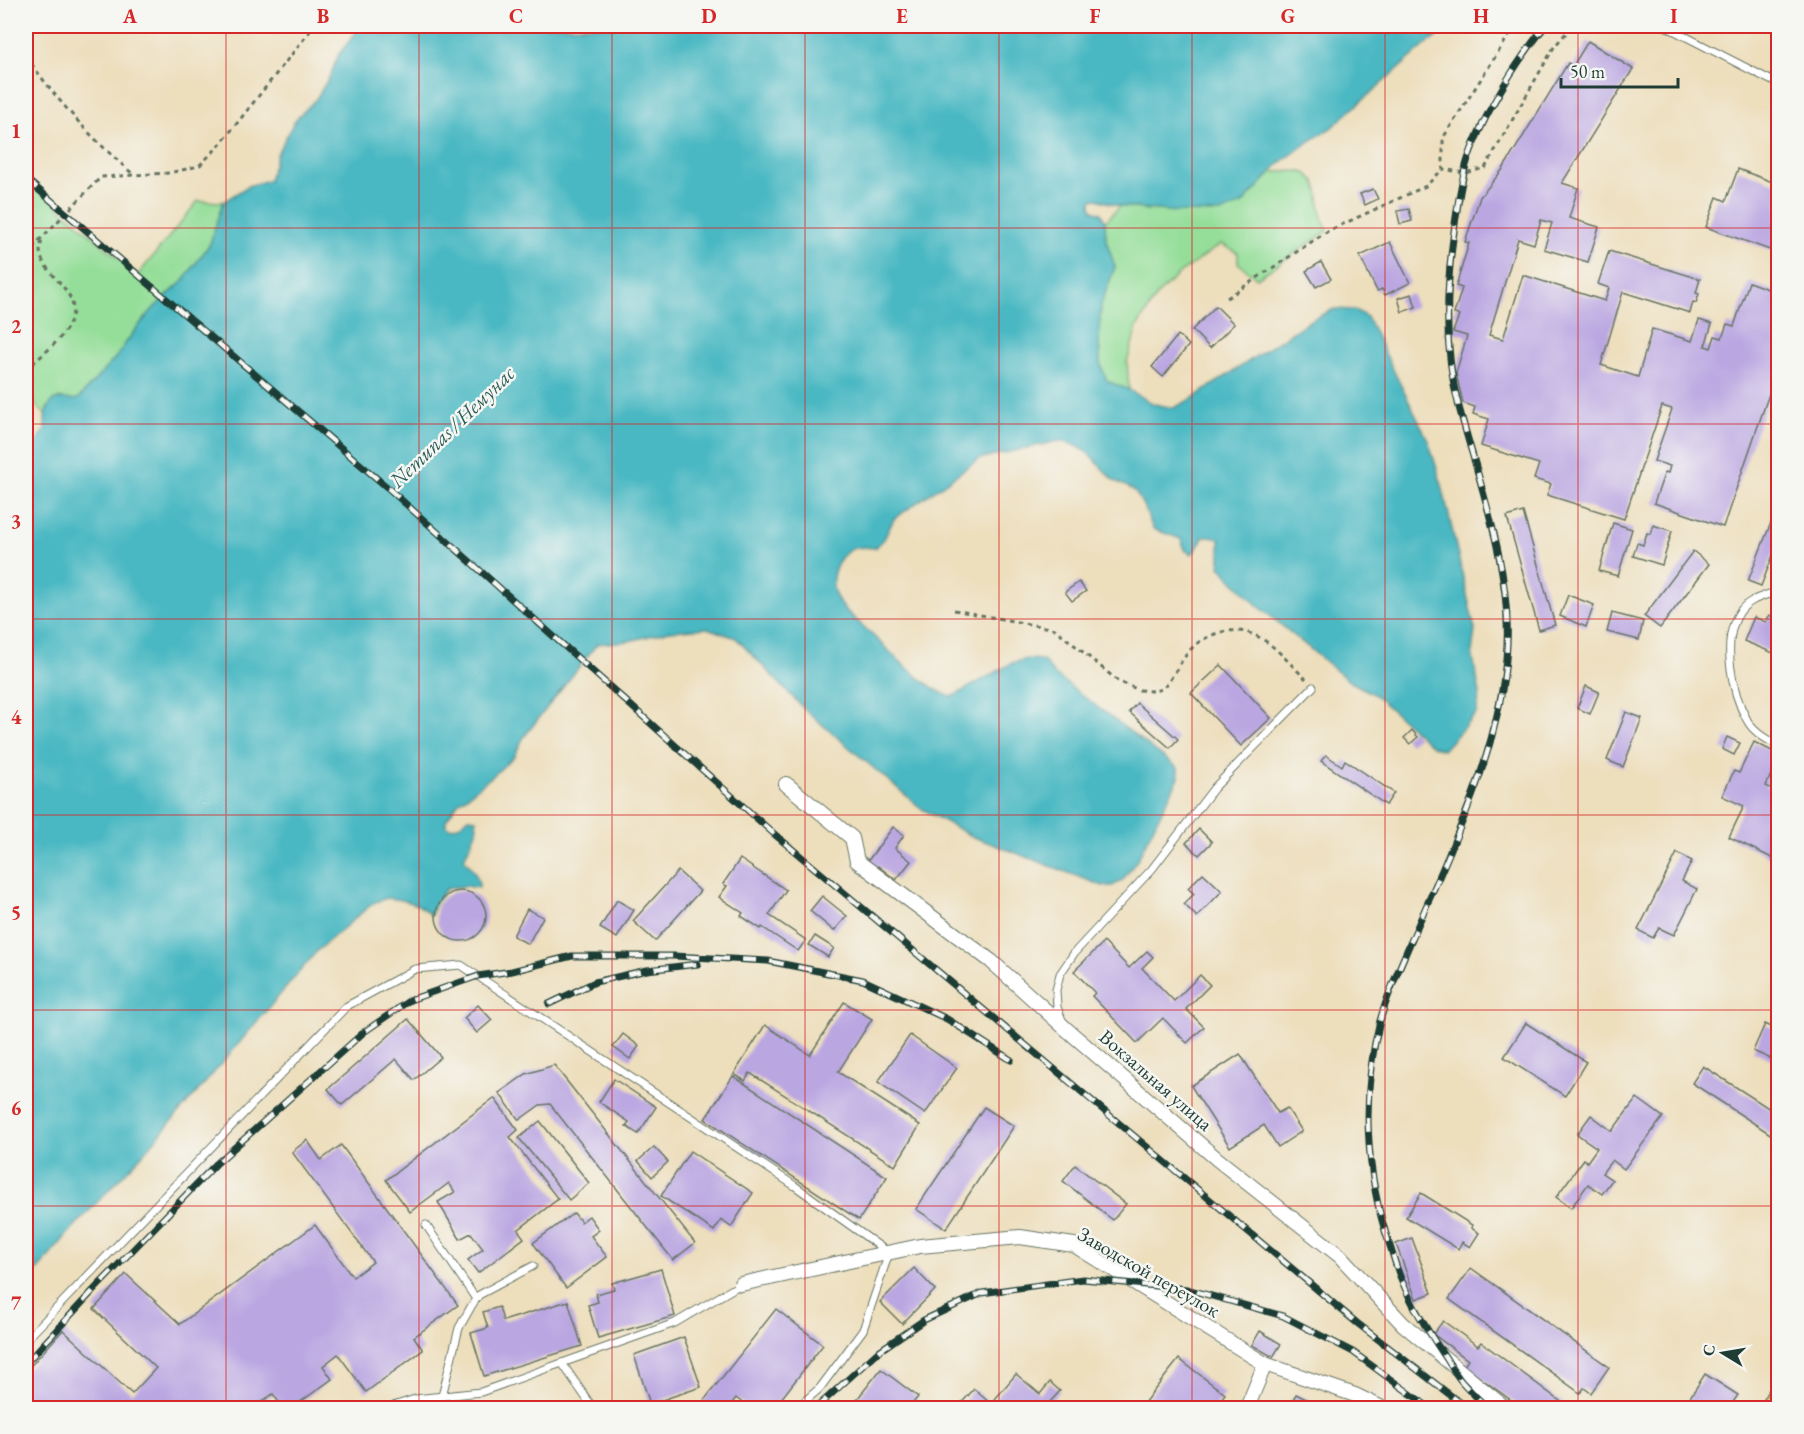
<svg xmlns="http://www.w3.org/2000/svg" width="1804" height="1434" font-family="'EB Garamond',serif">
  <rect width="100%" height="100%" fill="#f6f6f2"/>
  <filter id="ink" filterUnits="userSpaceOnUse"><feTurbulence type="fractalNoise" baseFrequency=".0167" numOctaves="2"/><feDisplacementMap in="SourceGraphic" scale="12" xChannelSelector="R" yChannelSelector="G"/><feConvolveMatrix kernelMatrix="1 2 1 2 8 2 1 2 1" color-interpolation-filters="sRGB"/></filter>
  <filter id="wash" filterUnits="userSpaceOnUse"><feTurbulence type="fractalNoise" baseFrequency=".008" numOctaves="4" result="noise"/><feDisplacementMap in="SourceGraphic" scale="24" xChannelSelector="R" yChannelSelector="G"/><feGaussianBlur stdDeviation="1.35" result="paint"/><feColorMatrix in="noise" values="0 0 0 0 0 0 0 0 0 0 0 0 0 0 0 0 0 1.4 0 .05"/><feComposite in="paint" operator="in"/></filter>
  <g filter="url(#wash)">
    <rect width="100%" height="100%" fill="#eddebc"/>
    <g fill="#95de9a" stroke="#5a8e67" stroke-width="1.5">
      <polygon points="1303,171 1315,181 1318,191 1322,218 1328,231 1257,278 1238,263 1238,253 1221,244 1179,274 1158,294 1137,327 1127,362 1129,390 1107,381 1100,363 1099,338 1101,304 1115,267 1106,242 1105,222 1120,206 1148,210 1242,204 1272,172"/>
      <polygon points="26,179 138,275 198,201 223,202 210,244 183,281 154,308 135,330 117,356 78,399 69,401 59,398 48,407 45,414 26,397"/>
    </g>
    <path fill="#49b8c2" stroke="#347a7b" stroke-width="1.5" d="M361,26H1454L1429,42L1331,128L1307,143L1279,164L1242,204L1220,213L1176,212L1120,206L1097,199L1092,200L1091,205L1093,210L1101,213L1105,222L1106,240L1115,267L1101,304L1099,338L1100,363L1107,381L1129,390L1154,404L1174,408L1193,398L1311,320L1334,309L1355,310L1367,317L1428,440L1442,485L1475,630L1472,652L1480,694L1476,714L1443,750L1432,746L1374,694L1349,681L1257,605L1220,567V539L1204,536L1197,548L1192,554L1185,550L1181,539L1153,529C1148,517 1143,501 1134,491C1129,486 1120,485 1114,480C1092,461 1091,446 1058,441L979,459L894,519L884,539L875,548C859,546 849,546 839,561C831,574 830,590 840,603C846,613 858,621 866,629C890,651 922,687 952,697L1012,663L1027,659L1043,660L1054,674L1178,768L1179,777L1137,860L1122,881L1112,886H1103L971,836L922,809L805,710L736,638L707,628L670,631L629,641L597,644L524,737L514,756L494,775L458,803L446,820V825L450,828L458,826L468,818L476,819L477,829L464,859C472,868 479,876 479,888L465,886L446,889L437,901L431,915L418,905L402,900L387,898L373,903L317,951L206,1082L142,1155L73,1228L26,1284V458L45,430V414L52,401C61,397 68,401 78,399L117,356L135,330L154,308L183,281L210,244L223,202L248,186L269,180L277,154L295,120L316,99L330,76L339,54Z"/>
    <g id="blocks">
      <g fill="#baa6e1">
        <polygon points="1588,41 1633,69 1562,183 1578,188 1569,218 1599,227 1588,262 1544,249 1552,223 1541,220 1534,244 1518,239 1489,335 1503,339 1523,275 1605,301 1609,288 1598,284 1609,251 1700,279 1696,293 1699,294 1696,303 1693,302 1690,313 1623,292 1601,365 1638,377 1652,329 1692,341 1699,320 1712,324 1705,346 1711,348 1715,336 1722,338 1727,324 1734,326 1749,282 1778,293 1778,378 1772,395 1769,394 1723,527 1654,503 1665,472 1668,473 1670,466 1654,461 1672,409 1662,406 1624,519 1547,495 1551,484 1534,479 1539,464 1481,446 1489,419 1473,414 1475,407 1463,403 1456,373 1467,336 1453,332 1459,315 1454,314 1462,288 1456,286 1469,243 1465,242 1480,197 1503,169 1568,63 1573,66"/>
        <polygon points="1738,169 1778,184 1778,253 1706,227 1717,197 1726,201"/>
        <polygon points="1373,189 1378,199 1365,205 1360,194"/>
        <polygon points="1409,209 1412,221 1400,224 1397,211"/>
        <polygon points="1390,242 1410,283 1385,295 1382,289 1377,291 1360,256"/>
        <polygon points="1321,262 1331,279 1316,287 1306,271"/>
        <polygon points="1412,294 1416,307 1402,312 1398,298"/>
        <polygon points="1216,306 1234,324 1210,348 1192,330"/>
        <polygon points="1178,335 1189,345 1163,377 1152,367"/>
        <polygon points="1778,505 1778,542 1761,586 1748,581"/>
        <polygon points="1523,512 1555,625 1539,630 1507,517"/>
        <polygon points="1613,523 1632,529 1618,576 1599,571"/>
        <polygon points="1653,525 1672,531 1662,565 1633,556 1637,543 1643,545 1647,533 1650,534"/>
        <polygon points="1693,551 1709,564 1660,628 1644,616"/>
        <polygon points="1079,582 1086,591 1072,601 1065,592"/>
        <polygon points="1568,595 1594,605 1586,627 1560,616"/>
        <polygon points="1612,613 1643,621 1639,640 1607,632"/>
        <polygon points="1769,615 1778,620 1778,655 1744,641 1754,617 1766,622"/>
        <polygon points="1221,665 1271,718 1241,746 1191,693"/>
        <polygon points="1586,686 1599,692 1590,714 1577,708"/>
        <polygon points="1137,703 1178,739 1170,748 1129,712"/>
        <polygon points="1626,712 1642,718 1623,767 1607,760"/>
        <polygon points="1412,730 1418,737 1410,744 1404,738"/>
        <polygon points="1727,737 1740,743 1734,755 1722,749"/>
        <polygon points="1754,742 1778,754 1778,775 1772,772 1766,786 1778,792 1778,861 1729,837 1744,806 1722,796 1734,771 1739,773"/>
        <polygon points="1326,755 1342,766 1345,760 1394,793 1386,805 1321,761"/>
        <polygon points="893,827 904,835 895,848 911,861 896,880 878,866 875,869 867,862"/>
        <polygon points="1199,829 1212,842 1199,855 1186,843"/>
        <polygon points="1677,853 1692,861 1682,881 1697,889 1674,935 1659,928 1653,938 1638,930"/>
        <polygon points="740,859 786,890 769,915 806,940 798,951 762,927 761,929 741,916 743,913 719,897 727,886 723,884"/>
        <polygon points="678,871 700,891 655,941 633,921"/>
        <polygon points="1203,873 1222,891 1197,917 1184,904 1194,894 1188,888"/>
        <circle cx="461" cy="916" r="25"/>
        <polygon points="822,896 847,916 834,931 810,911"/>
        <polygon points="617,900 634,910 617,938 600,928"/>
        <polygon points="527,909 543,917 528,944 513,936"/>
        <polygon points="815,936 834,948 828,957 809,945"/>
        <polygon points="1104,942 1129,968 1147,951 1153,957 1142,968 1174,1001 1200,975 1210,985 1186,1009 1204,1027 1187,1043 1163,1018 1137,1043 1092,996 1095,993 1074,971"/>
        <polygon points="844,1002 872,1019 838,1072 920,1125 895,1166 750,1073 745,1081 734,1074 765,1025 810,1055"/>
        <polygon points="478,1005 492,1020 477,1033 464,1018"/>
        <polygon points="408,1019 441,1057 414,1080 396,1059 342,1105 328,1089"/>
        <polygon points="1526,1023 1586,1062 1565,1096 1504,1057"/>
        <polygon points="1765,1024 1778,1030 1778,1062 1753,1051"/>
        <polygon points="623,1034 639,1046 630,1059 613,1047"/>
        <polygon points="910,1035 957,1068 925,1114 878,1082"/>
        <polygon points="1240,1054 1278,1113 1287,1108 1302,1131 1278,1147 1264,1125 1230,1147 1191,1086"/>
        <polygon points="554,1065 695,1243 673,1260 550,1104 540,1105 519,1120 499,1093 526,1074"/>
        <polygon points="1703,1066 1770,1109 1774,1103 1778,1106 1778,1139 1692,1083"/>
        <polygon points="733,1076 887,1177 859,1220 705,1119"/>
        <polygon points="614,1079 656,1107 638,1134 626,1126 629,1122 599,1102"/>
        <polygon points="494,1098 518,1130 510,1137 558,1199 518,1230 524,1238 478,1273 468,1260 483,1249 471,1233 460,1239 438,1202 455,1192 449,1183 410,1212 386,1180"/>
        <polygon points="1637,1098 1663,1117 1624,1169 1612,1160 1602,1173 1612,1180 1602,1194 1588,1184 1571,1208 1556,1197 1584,1159 1587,1162 1597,1148 1577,1134 1591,1115 1612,1131"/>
        <polygon points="984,1107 1014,1126 946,1229 916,1209"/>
        <polygon points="540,1121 589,1183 569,1200 519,1138"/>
        <polygon points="307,1140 321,1160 341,1145 458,1305 414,1337 423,1350 366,1392 338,1354 323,1366 332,1379 292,1408 283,1408 273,1394 252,1408 176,1408 173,1404 169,1408 26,1408 26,1371 63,1330 132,1394 156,1368 94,1309 126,1274 180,1324 315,1225 353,1277 373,1262 292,1152"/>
        <polygon points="654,1147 668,1162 652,1177 638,1161"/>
        <polygon points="690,1151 753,1193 731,1227 721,1220 714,1231 661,1196"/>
        <polygon points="1075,1165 1126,1204 1113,1220 1063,1181"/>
        <polygon points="1421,1193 1472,1225 1471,1228 1479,1233 1470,1247 1462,1242 1458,1249 1406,1217"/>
        <polygon points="574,1213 581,1222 589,1216 599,1230 591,1236 607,1257 566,1288 533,1243"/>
        <polygon points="1412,1238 1432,1293 1416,1299 1396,1244"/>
        <polygon points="914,1268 935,1290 902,1324 880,1302"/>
        <polygon points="1471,1268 1609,1367 1591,1393 1584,1388 1580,1393 1449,1299"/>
        <polygon points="661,1269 675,1316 598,1338 588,1305 598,1302 596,1294 614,1289 612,1283"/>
        <polygon points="568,1301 582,1346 484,1376 471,1333 488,1328 483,1312 499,1307 503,1321"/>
        <polygon points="776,1309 823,1345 774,1408 749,1408 736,1398 728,1408 698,1408"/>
        <polygon points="1443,1321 1478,1346 1481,1342 1564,1404 1561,1408 1522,1408 1464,1366 1468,1360 1433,1334"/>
        <polygon points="1260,1331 1281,1344 1273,1357 1252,1345"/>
        <polygon points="684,1337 701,1387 650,1404 634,1355"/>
        <polygon points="1179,1359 1225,1394 1214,1408 1140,1408"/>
        <polygon points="881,1369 918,1397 909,1408 850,1408"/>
        <polygon points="1016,1374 1040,1394 1050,1382 1060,1391 1050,1402 1057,1408 957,1408 974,1389 991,1404"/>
        <polygon points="1705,1374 1738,1395 1729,1408 1683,1408"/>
        <polygon points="1296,1394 1324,1408 1289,1408"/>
      </g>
    </g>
  </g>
  <g filter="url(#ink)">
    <use href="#blocks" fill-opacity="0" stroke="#677564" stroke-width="1.5"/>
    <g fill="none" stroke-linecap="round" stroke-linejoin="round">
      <defs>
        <g id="service">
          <polyline points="1665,26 1778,84"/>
          <path d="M1778,598L1769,594C1757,598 1746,602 1739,613C1721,641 1732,693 1747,720C1753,732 1767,740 1778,745"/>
          <polyline points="1062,1020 1057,1007 1056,990 1060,974 1075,952 1152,869 1214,788 1313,687"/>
          <polyline points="426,1225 476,1299"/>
          <polyline points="26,1340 347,1006 415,969 461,965 795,1186 889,1253 863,1330 820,1388 797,1408"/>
          <polyline points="562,1363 593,1408"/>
          <polyline points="442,1396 459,1328 472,1305 479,1295 533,1266"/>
          <polyline points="387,1408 415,1399 481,1392 562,1363 675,1323 741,1284"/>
        </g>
        <g id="minor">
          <polyline points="786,784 852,838 857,861 991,961 1065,1028 1217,1159 1340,1256 1403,1324 1505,1408"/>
          <polyline points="741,1284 920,1246 1020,1237 1074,1245 1265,1364 1355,1395 1382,1408"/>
          <polyline points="1247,1408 1265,1364"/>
        </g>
        <polyline id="primary" points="1773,1408 1778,1397"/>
      </defs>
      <use href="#service" stroke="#677564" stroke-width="9"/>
      <use href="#minor" stroke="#677564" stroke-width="16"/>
      <use href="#primary" stroke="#677564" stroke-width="25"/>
      <g stroke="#677564" stroke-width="3" stroke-dasharray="4.5 4.5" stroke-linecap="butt">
        <polyline points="1515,26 1443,138 1443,169 1465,173 1485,168 1554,47 1572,26"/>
        <path d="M26,56C57,101 91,138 133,174"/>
        <polyline points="26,77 28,61"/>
        <polyline points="26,254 101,177 169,173 199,166 219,146 314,26"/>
        <polyline points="1227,298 1328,231 1426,186 1443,169"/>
        <path d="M26,370C40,356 62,341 70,322C83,294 50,280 41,257C39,251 41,245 42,239"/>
        <path d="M954,610L1055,629L1118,681L1139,690L1152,691L1163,689C1174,676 1181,659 1193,647C1201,639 1215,633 1226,631C1263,627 1281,656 1306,679"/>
      </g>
      <use href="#service" stroke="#fff" stroke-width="7"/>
      <use href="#minor" stroke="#fff" stroke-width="14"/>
      <use href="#primary" stroke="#f8bf6c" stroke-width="22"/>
      <defs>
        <g id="rail">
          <polyline points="26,179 388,488 773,833 1357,1323 1467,1408"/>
          <polyline points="549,1004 595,982 647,970 698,964"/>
          <polyline points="26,1363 91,1293 216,1164 364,1032 410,1000 478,976 512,971 572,956 674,956 768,961 863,980 947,1019 1011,1060"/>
          <polyline points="816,1408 879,1351 924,1320 982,1293 1083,1279 1187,1289 1283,1316 1353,1352 1430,1408"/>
          <polyline points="838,1408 841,1405"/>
          <path d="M1488,1408C1479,1400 1470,1391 1462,1382C1456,1375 1451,1366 1446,1358C1429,1333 1413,1308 1402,1281C1397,1270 1394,1258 1390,1246C1365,1175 1361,1093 1380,1021C1389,988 1405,956 1418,925C1457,835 1502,744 1507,645C1511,567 1479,482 1459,407C1443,348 1446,285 1455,224C1458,203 1461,180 1468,159C1485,111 1514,66 1545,26"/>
        </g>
      </defs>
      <use href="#rail" stroke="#1f3d34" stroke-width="7"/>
      <use href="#rail" stroke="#f6f6f2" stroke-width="4.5" stroke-dasharray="14" stroke-linecap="butt"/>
    </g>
  </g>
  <path fill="none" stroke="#d62828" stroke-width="1.5" stroke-opacity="0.55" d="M226,26V1408M419,26V1408M612,26V1408M805,26V1408M999,26V1408M1192,26V1408M1385,26V1408M1578,26V1408M26,228H1778M26,424H1778M26,619H1778M26,815H1778M26,1010H1778M26,1206H1778"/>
  <g text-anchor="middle" stroke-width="5" stroke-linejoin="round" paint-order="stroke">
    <g font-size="20" fill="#1f3d34" stroke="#f6f6f2">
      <text transform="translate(1156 1080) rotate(41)" y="7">Вокзальная улица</text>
      <text transform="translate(1149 1272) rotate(30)" y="7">Заводской переулок</text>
    </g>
    <g font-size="21" font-style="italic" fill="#2a5c58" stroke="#f6f6f2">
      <text transform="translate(452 427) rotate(-44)" y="7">Nemunas / Немунас</text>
    </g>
  </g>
  <rect width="1804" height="1434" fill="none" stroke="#f6f6f2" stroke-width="66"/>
  <g transform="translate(1723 1353) rotate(281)" stroke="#f6f6f2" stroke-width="4.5" paint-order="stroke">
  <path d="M0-4.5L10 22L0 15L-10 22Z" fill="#1f3d34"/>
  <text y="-9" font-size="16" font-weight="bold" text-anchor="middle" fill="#1f3d34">С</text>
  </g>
  <path d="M1561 78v9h117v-9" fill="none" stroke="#1f3d34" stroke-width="3"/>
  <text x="1570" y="78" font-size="18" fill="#1f3d34" stroke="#f6f6f2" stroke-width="4.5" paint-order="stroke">50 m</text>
  <rect x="33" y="33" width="1738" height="1368" fill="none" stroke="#d62828" stroke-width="2"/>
  <g font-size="20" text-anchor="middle" font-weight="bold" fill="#d62828">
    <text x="130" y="23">A</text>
    <text x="323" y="23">B</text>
    <text x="516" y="23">C</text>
    <text x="709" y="23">D</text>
    <text x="902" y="23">E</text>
    <text x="1095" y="23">F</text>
    <text x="1288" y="23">G</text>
    <text x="1481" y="23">H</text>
    <text x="1674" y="23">I</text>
    <text x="16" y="138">1</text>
    <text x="16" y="333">2</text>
    <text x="16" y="528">3</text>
    <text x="16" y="724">4</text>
    <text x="16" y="919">5</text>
    <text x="16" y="1115">6</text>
    <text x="16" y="1310">7</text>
  </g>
</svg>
